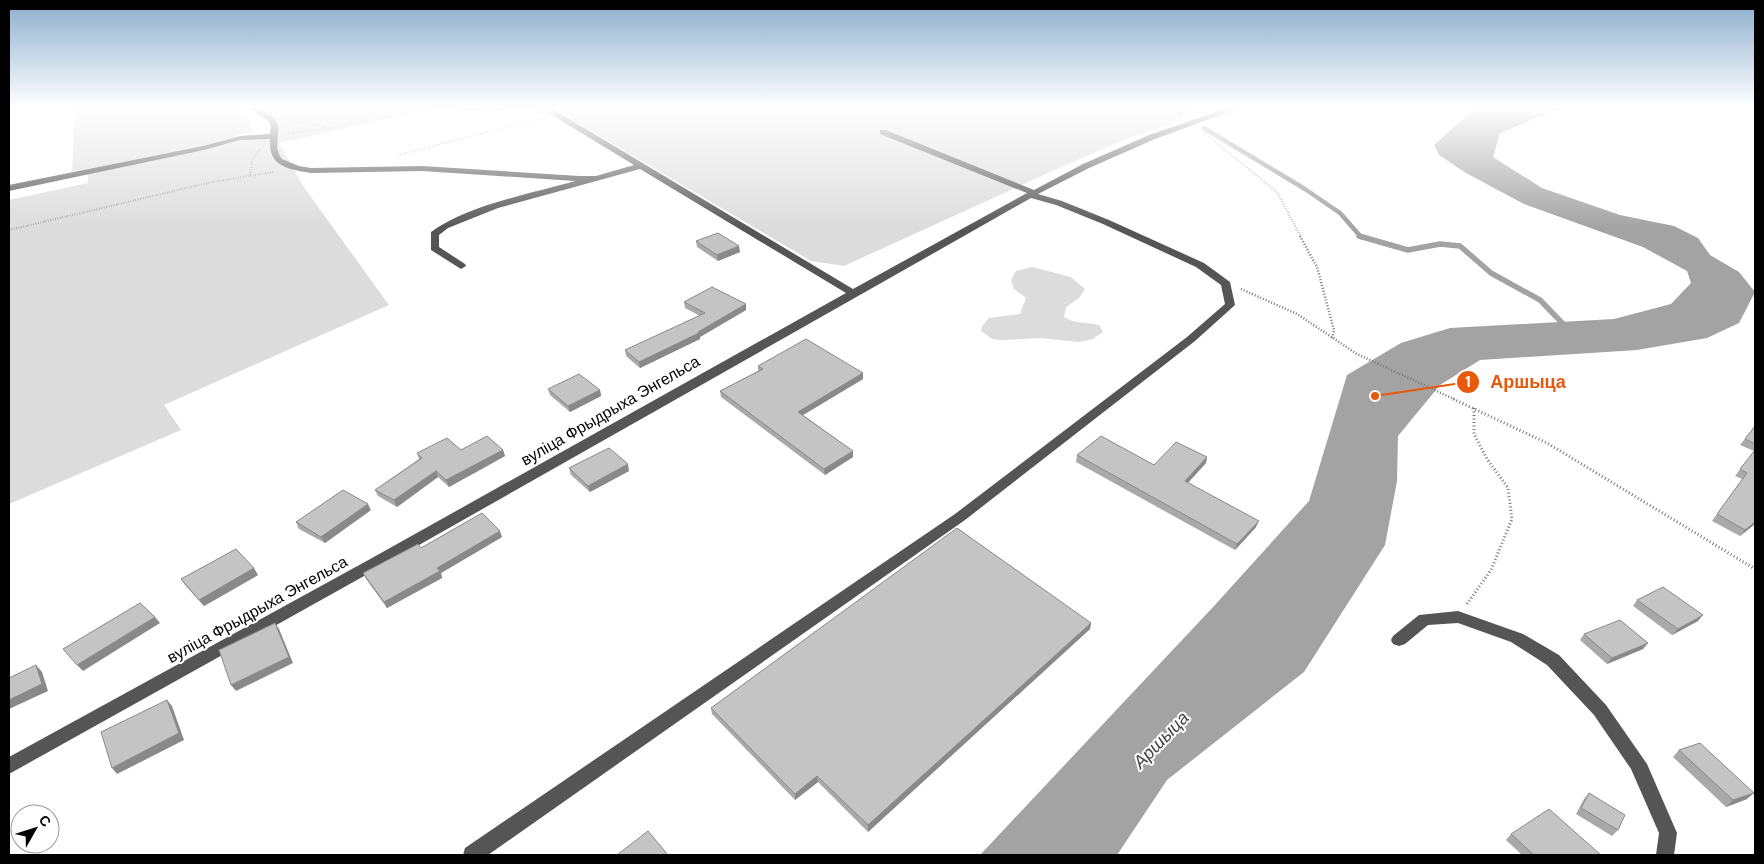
<svg xmlns="http://www.w3.org/2000/svg" width="1764" height="864" font-family="'DM Sans',sans-serif">
  <rect width="100%" height="100%" fill="#fff"/>
  <g fill="#dcdcdc">
    <polygon points="75,107 229,107 247,116 253,131 199,147 72,172"/>
    <polygon points="248,107 1187,107 1184,109 1195,115 1119,142 1059,168 844,266 811,261 552,108 544,115 537,110 522,108 494,112 434,109 279,143 303,186 389,305 164,405 181,430 9,504 9,200 88,183 88,174 204,150 274,131 263,115"/>
    <path d="M1032,267L1071,277L1085,289L1079,298L1066,307L1064,317C1074,324 1087,322 1099,325L1103,332L1093,339L1079,342L1040,338L1003,340L992,339L981,331L982,326L989,318L1020,314L1026,298L1014,289L1011,280L1016,271Z"/>
  </g>
  <polygon fill="#a3a3a3" points="1484,107 1568,107 1560,108 1500,133 1493,157 1542,188 1620,215 1674,226 1698,238 1710,255 1739,272 1755,292 1739,323 1707,338 1637,350 1480,360 1440,385 1398,436 1397,481 1385,545 1304,672 1167,780 1117,855 980,855 1214,606 1309,501 1347,375 1401,343 1450,328 1614,319 1671,304 1691,283 1687,271 1643,247 1524,204 1466,173 1439,155 1434,145 1472,111"/>
  <g fill="none" stroke-linecap="round" stroke-linejoin="round">
    <g stroke="#a3a3a3" stroke-width="4.5">
      <polyline points="1170,107 1180,114"/>
      <polyline points="1204,128 1305,189 1340,213 1361,237"/>
    </g>
    <polyline stroke="#a3a3a3" stroke-width="5.5" points="1359,236 1408,250 1440,244 1460,246 1491,273 1540,300 1567,328"/>
    <g stroke="#777" stroke-width="2" stroke-dasharray="0.5 2" stroke-linecap="butt">
      <polyline points="454,107 478,110 512,107"/>
      <polyline points="285,120 326,127"/>
      <polyline points="1202,131 1277,192 1301,237"/>
      <polyline points="286,134 334,127 433,107"/>
      <polyline points="398,155 542,118"/>
      <polyline points="250,175 252,161 260,149"/>
      <polyline points="9,230 212,182 274,172"/>
    </g>
    <g stroke="#777" stroke-width="2.5" stroke-dasharray="1 2" stroke-linecap="butt">
      <polyline points="1300,236 1317,267 1334,330 1332,340"/>
      <polyline points="1241,289 1297,314 1357,354 1456,400"/>
    </g>
    <g stroke="#777" stroke-width="3" stroke-dasharray="1 2.5" stroke-linecap="butt">
      <polyline points="1453,399 1547,443 1755,569"/>
      <polyline points="1467,604 1491,570 1512,519 1508,488 1487,459 1474,434 1474,408"/>
    </g>
    <g fill="#555" fill-rule="evenodd">
      <path d="M245,107C254,107 260,109 268,114C289,125 269,144 282,159L299,166L311,168L422,166L579,176H596L634,165L547,112L554,110L853,289L1027,193L880,134V130H886L1034,190L1083,164L1149,135L1230,107H1242L1155,139L1089,168L1038,194L1062,201L1109,220L1204,263L1230,282L1235,305L1195,341L965,520L488,855H463L465,848L955,514L1187,337L1225,304L1221,285L1196,267L1103,224L1056,205L1031,198L382,566L9,774V757L372,558L846,293L640,169L498,208L448,228L439,235V247L465,264L466,266L461,269L431,250V232C468,205 530,194 575,181L422,171L311,173C288,169 268,167 270,139L240,140L204,150L9,191V185L203,146L240,136L270,134L271,125L267,120Z"/>
      <polygon points="1458,611 1523,634 1559,655 1606,705 1647,764 1677,833 1674,855 1656,855 1659,833 1631,769 1594,715 1547,665 1511,642 1458,623 1428,625 1405,644 1399,646 1393,644 1391,640 1393,636 1419,615"/>
    </g>
  </g>
  <g fill="#a9a9a9">
    <polygon points="696,241 740,252 718,261 697,247"/>
    <polygon points="684,302 746,304 746,310 700,337 700,339 640,368 626,356 625,350 700,316 685,308"/>
    <polygon points="758,366 863,373 863,379 803,415 853,451 853,457 825,475 721,397 720,391 758,371"/>
    <polygon points="548,389 600,390 601,396 570,412 550,395"/>
    <polygon points="1755,426 1755,524 1740,536 1712,521 1742,479 1735,476 1754,451 1740,445"/>
    <polygon points="461,450 503,450 505,456 449,487 438,477 397,507 378,496 375,490 419,459 417,453"/>
    <polygon points="1077,455 1154,465 1207,457 1206,463 1188,483 1256,527 1235,550 1076,462"/>
    <polygon points="569,468 629,471 590,492 571,475"/>
    <polygon points="371,510 325,543 299,529 296,522"/>
    <polygon points="502,537 441,573 442,578 387,608 366,579 363,573 421,548"/>
    <polygon points="258,575 204,606 185,585 181,579"/>
    <polygon points="1637,600 1698,621 1672,635 1633,606"/>
    <polygon points="1091,623 1090,629 868,832 818,782 795,800 712,714 711,708"/>
    <polygon points="1584,634 1643,649 1607,664 1580,640"/>
    <polygon points="1679,750 1747,799 1726,807 1673,757"/>
    <polygon points="1589,793 1618,830 1612,836 1576,814 1584,799"/>
    <polygon points="1511,834 1601,855 1522,855 1506,840"/>
  </g>
  <g fill="#898989">
    <polygon points="739,246 740,252 718,261 717,255"/>
    <polygon points="746,304 746,310 700,337 700,339 640,368 639,362 698,332"/>
    <polygon points="863,373 863,379 798,418 798,412"/>
    <polygon points="600,390 601,396 570,412 568,406"/>
    <polygon points="503,450 505,456 449,487 446,480"/>
    <polygon points="853,451 853,457 825,475 824,469"/>
    <polygon points="1207,457 1206,463 1183,488 1185,481"/>
    <polygon points="628,464 629,471 590,492 588,486"/>
    <polygon points="436,471 438,477 397,507 394,500"/>
    <polygon points="368,504 371,510 325,543 321,537"/>
    <polygon points="1259,521 1256,527 1235,550 1237,544"/>
    <polygon points="1755,522 1755,524 1740,536 1745,530"/>
    <polygon points="500,531 502,537 441,573 442,578 387,608 384,602 437,568"/>
    <polygon points="254,568 258,575 204,606 199,600"/>
    <polygon points="1703,615 1698,621 1672,635 1678,629"/>
    <polygon points="155,617 160,623 83,671 77,665"/>
    <polygon points="275,623 279,629 293,663 236,691 231,685"/>
    <polygon points="1091,623 1090,629 868,832 868,825"/>
    <polygon points="1648,643 1643,649 1607,664 1612,658"/>
    <polygon points="36,665 42,672 48,691 9,709 9,700"/>
    <polygon points="167,700 172,706 184,740 117,774 112,768"/>
    <polygon points="817,776 818,782 795,800 795,794"/>
    <polygon points="1754,793 1747,799 1726,807 1733,800"/>
  </g>
  <g fill="#c4c4c4" stroke="#898989">
    <polygon points="718,233 739,246 717,255 696,241"/>
    <polygon points="712,287 746,304 698,332 699,333 639,362 625,350 705,313 684,302"/>
    <polygon points="806,339 863,373 798,412 853,451 824,469 720,391 763,369 758,366"/>
    <polygon points="579,374 600,390 568,406 548,389"/>
    <polygon points="1755,426 1755,444 1745,439"/>
    <polygon points="487,436 503,450 446,480 436,471 394,500 375,490 422,458 417,453 447,438 461,450"/>
    <polygon points="1101,436 1154,465 1176,442 1207,457 1185,481 1259,521 1237,544 1077,455"/>
    <polygon points="609,448 628,464 588,486 569,468"/>
    <polygon points="1755,450 1755,522 1745,530 1717,514 1747,473 1740,469"/>
    <polygon points="343,490 368,504 321,537 296,522"/>
    <polygon points="482,513 500,531 437,568 440,571 384,602 363,573 418,544 421,548"/>
    <polygon points="957,528 1091,623 868,825 817,776 795,794 711,708"/>
    <polygon points="236,549 254,568 199,600 181,579"/>
    <polygon points="1663,587 1703,615 1678,629 1637,600"/>
    <polygon points="140,603 155,617 77,665 63,649"/>
    <polygon points="1620,620 1648,643 1612,658 1584,634"/>
    <polygon points="275,623 289,657 231,685 219,650"/>
    <polygon points="36,665 42,684 9,700 9,678"/>
    <polygon points="167,700 179,733 112,768 101,732"/>
    <polygon points="1700,743 1754,793 1733,800 1679,750"/>
    <polygon points="1589,793 1625,815 1618,830 1581,808"/>
    <polygon points="1549,809 1601,855 1534,855 1511,834"/>
    <polygon points="648,831 668,855 617,855"/>
  </g>
  <linearGradient id="sky" x2="0" y2="1"><stop stop-color="#8cadcc"/><stop offset="0.47" stop-color="#fff"/><stop offset="1" stop-color="#fff" stop-opacity="0"/></linearGradient>
  <rect width="1764" height="228" fill="url(#sky)"/>
  <g text-anchor="middle" stroke-width="4" stroke-linejoin="round" paint-order="stroke">
    <g font-size="16" fill="#000" stroke="#fff">
      <text transform="translate(610 410) rotate(-30)" y="6">вуліца Фрыдрыха Энгельса</text>
      <text transform="translate(257 609) rotate(-29)" y="6">вуліца Фрыдрыха Энгельса</text>
    </g>
    <g font-size="18" font-style="italic" fill="#444" stroke="#fff">
      <text transform="translate(1161 740) rotate(-46)" y="6">Аршыца</text>
    </g>
  </g>
  <path fill="none" stroke="#e8590c" stroke-width="2" d="M1375 396L1468 382"/>
  <g fill="#e8590c" stroke="#fff" stroke-width="2">
    <circle cx="1375" cy="396" r="5"/>
    <circle cx="1468" cy="382" r="12"/>
  </g>
  <g font-size="15" text-anchor="middle" font-weight="bold" fill="#fff">
    <text x="1468" y="387">1</text>
  </g>
  <g font-size="18" text-anchor="middle" font-weight="bold" fill="#e8590c" stroke="#fff" stroke-width="4" stroke-linejoin="round" paint-order="stroke">
    <text x="1528" y="388">Аршыца</text>
  </g>
  <rect width="1764" height="864" fill="none" stroke="#000000" stroke-width="20"/>
  <g transform="translate(35 829) rotate(51)"><circle r="24" fill="#ffffff" stroke="#999999"/>
  <path d="M0-4L9 19L0 12L-9 19Z" fill="#000000"/>
  <text y="-8" font-size="14" font-weight="bold" text-anchor="middle" fill="#000000">С</text>
  </g>
</svg>
